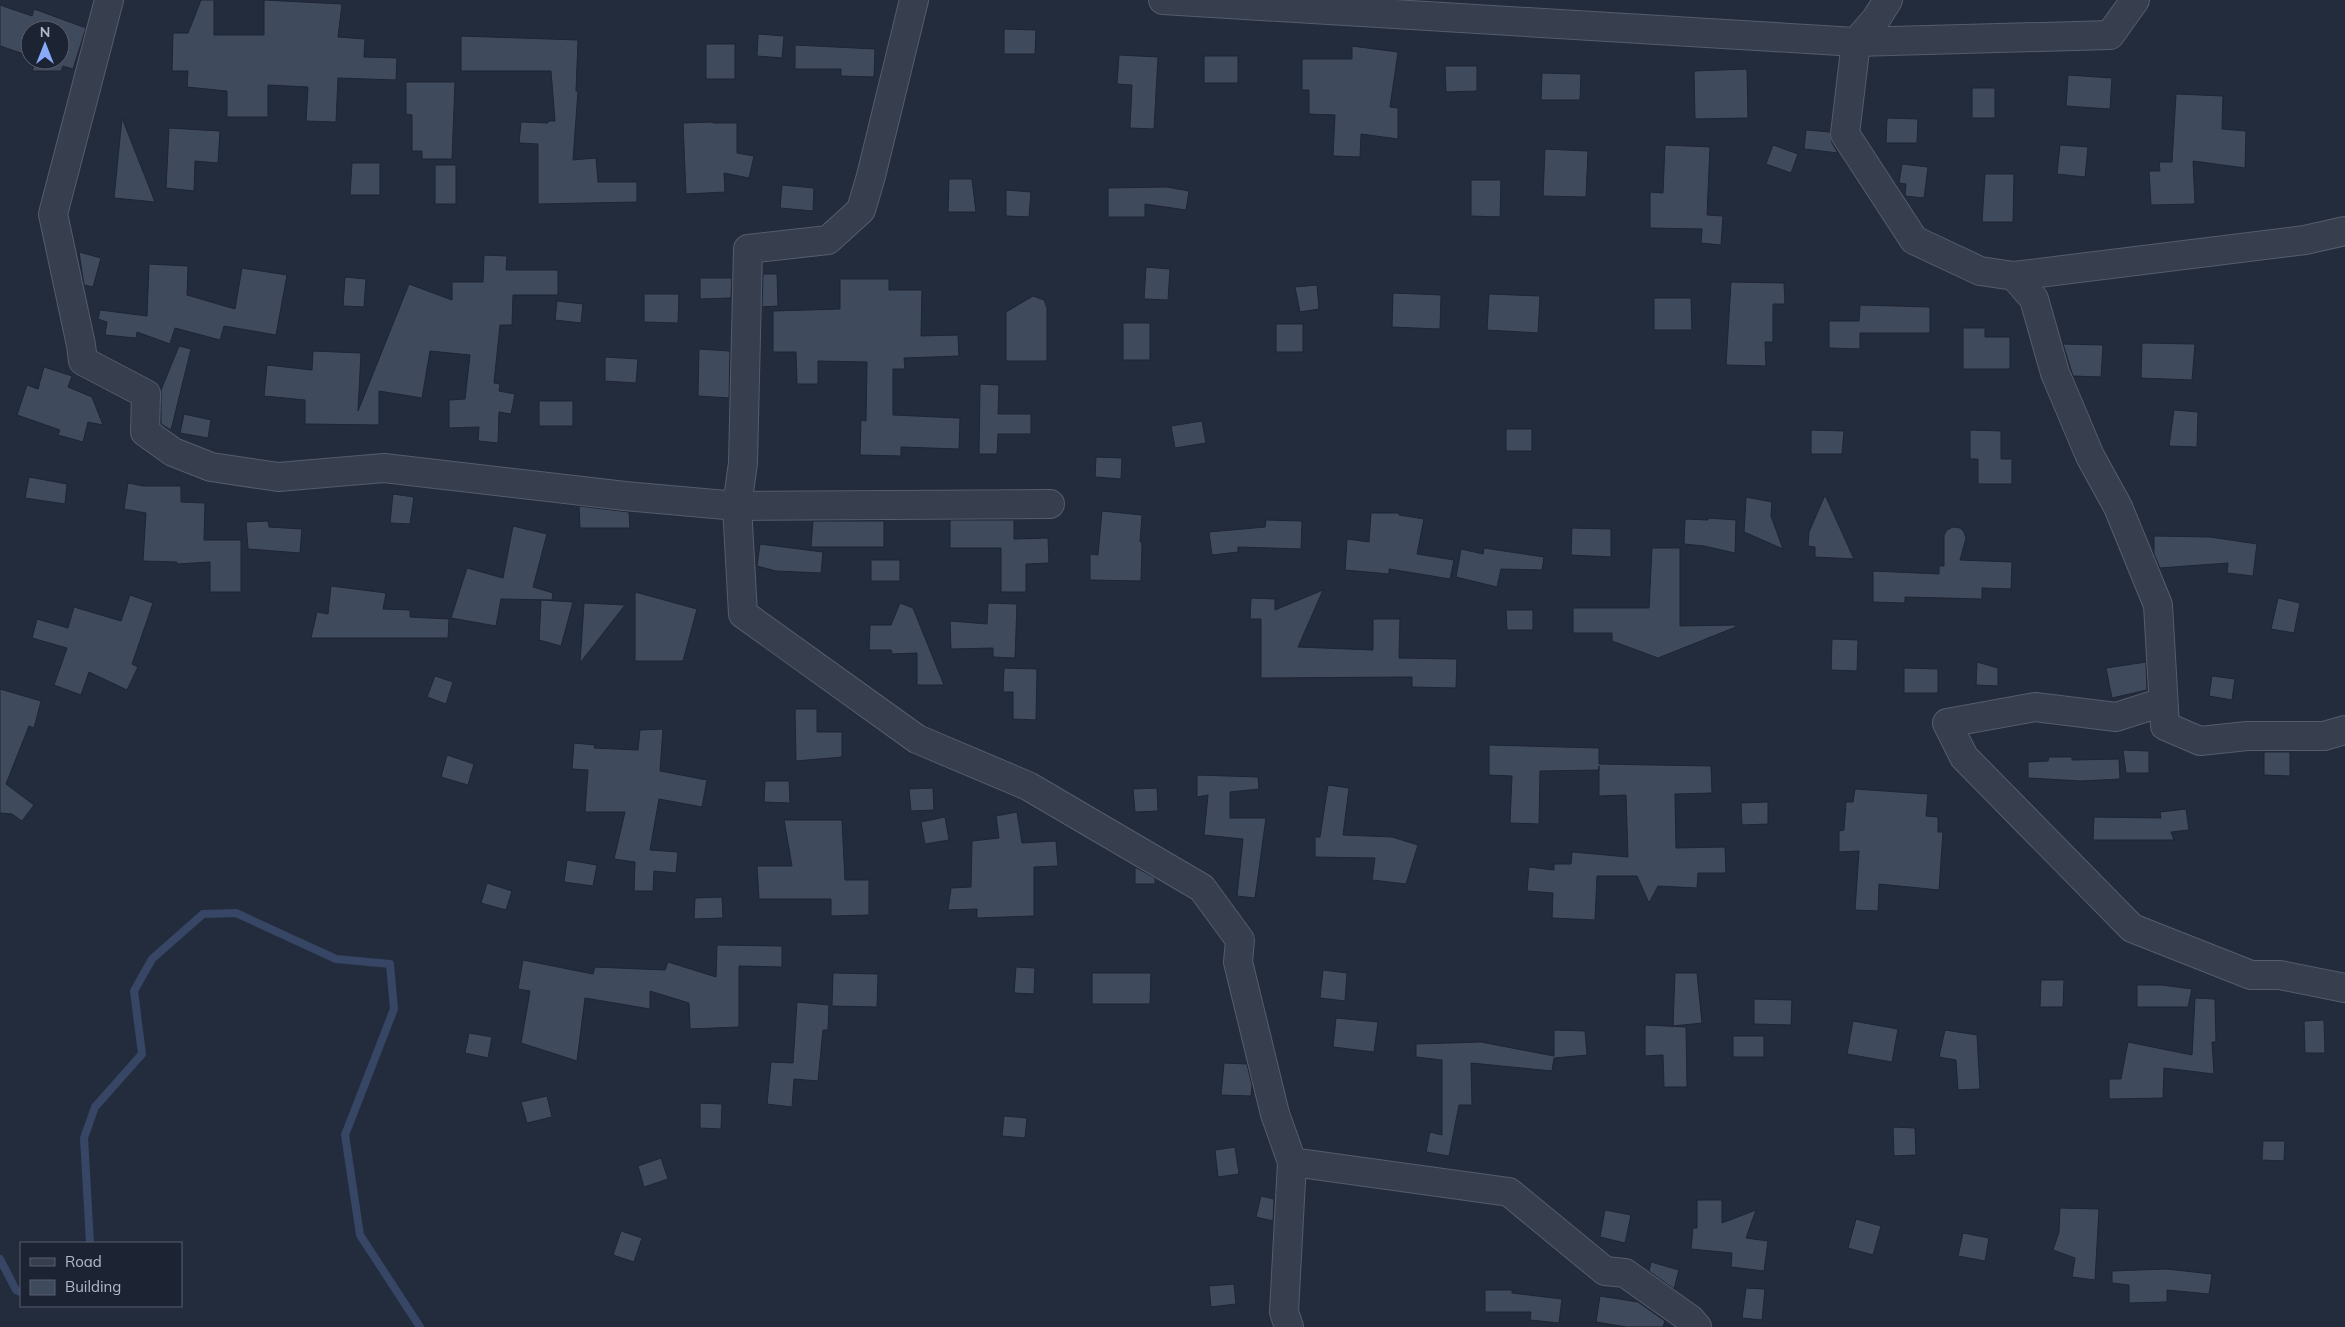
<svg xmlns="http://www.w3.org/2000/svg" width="2345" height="1327" font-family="Mulish,sans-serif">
  <rect width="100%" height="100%" fill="#232c3d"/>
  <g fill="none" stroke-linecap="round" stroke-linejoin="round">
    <g stroke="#374664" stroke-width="8">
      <polyline points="90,1243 84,1138 95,1107 142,1054 134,991 152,959 203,914 236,913 336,959 390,964 394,1009 345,1135 360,1235 420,1327"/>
      <polyline points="0,1259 16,1290 21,1292"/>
    </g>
  </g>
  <g fill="#3f4a5c" stroke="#1e2534">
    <polygon points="201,0 214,0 214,35 264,35 264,0 342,4 338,37 365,39 364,57 397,58 396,80 338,78 336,122 306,121 308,87 268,85 268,117 227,117 227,91 187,87 188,71 172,71 173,33 188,33"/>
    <polygon points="0,5 32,16 34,9 86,28 73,69 63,66 61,71 32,71 36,60 60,60 60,30 30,30 30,56 0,46"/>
    <polygon points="1004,29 1036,30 1035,54 1004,54"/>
    <polygon points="758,34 784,36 782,58 757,56"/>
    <polygon points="461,36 578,40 576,91 578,91 573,160 596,158 598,182 637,182 637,202 538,204 538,144 519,143 521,122 548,123 548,121 555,121 551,71 461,71"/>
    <rect x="706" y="44" width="29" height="35"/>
    <polygon points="795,45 875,49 874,77 841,76 841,69 795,69"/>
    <polygon points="1352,46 1398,52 1390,107 1398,108 1398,139 1361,134 1360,157 1333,156 1335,115 1309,114 1309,90 1302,90 1302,59 1352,59"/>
    <polygon points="1119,55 1158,57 1154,129 1130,128 1132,85 1117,84"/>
    <rect x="1204" y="56" width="34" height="27"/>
    <polygon points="1445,66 1477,66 1477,91 1446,92"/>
    <polygon points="1747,69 1748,118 1695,119 1694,71"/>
    <polygon points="1542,73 1581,74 1580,100 1541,100"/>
    <polygon points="2068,75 2112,78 2110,109 2066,106"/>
    <polygon points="406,82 455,82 452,159 422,159 422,151 412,151 412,115 406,114"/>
    <rect x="1972" y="88" width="23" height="30"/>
    <polygon points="2176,94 2223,96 2222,129 2246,131 2245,168 2193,161 2195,204 2151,205 2149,171 2160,171 2159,162 2172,162"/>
    <polygon points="122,118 155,202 114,198"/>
    <polygon points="1887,118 1918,119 1917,143 1886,143"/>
    <polygon points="713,122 713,123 737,123 737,153 754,156 749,178 724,173 725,192 686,194 683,123"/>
    <polygon points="169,128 220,131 218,163 195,161 194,191 166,188"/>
    <polygon points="1806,130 1830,132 1832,143 1838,153 1804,149"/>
    <polygon points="1665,145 1710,147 1707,215 1723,216 1721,245 1701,243 1702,229 1650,228 1650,192 1663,193"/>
    <polygon points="1773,145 1798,154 1791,173 1766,164"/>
    <polygon points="2060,145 2088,147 2085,177 2057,174"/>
    <polygon points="1545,149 1588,151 1586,197 1543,196"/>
    <polygon points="352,163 380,163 380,195 350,195"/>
    <polygon points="1902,164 1928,167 1924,198 1905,196 1906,184 1899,183"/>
    <rect x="435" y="165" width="21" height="39"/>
    <polygon points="1985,174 2014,174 2013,222 1982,222"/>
    <polygon points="949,179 972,179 976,212 948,212"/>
    <polygon points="1471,180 1501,180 1500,217 1471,216"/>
    <polygon points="782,185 814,188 813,211 780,208"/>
    <polygon points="1167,187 1189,191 1186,210 1145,204 1145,217 1108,217 1108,188"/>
    <polygon points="1006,190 1031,192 1029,217 1006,216"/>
    <polygon points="79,252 101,258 93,287 84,285"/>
    <polygon points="484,255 507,256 506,270 558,270 558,295 513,295 512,325 500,325 494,383 500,384 499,391 515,394 511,414 499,412 498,443 478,441 479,427 449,428 449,400 465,399 470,355 430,351 422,398 379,391 379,425 305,424 305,400 264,396 267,365 312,370 313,351 361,353 358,411 409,284 452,300 452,282 483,282"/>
    <polygon points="149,264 188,266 187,295 235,309 242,268 287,275 276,335 224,326 220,340 175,328 170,344 137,332 136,338 105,335 107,322 98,319 100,310 147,316"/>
    <polygon points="1146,267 1170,269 1168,300 1144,299"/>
    <polygon points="763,274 777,274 778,306 762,307"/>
    <polygon points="345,277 366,279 364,307 343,306"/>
    <polygon points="700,278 732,278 731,298 700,299"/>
    <polygon points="840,279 889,279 889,290 922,290 921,336 958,335 959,356 904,358 905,369 893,369 893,415 960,418 959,449 901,447 901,456 860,455 861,420 866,421 867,362 818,361 818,384 797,384 796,352 773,352 773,311 840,309"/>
    <polygon points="1731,282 1784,283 1785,304 1773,304 1773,342 1765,342 1766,366 1726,365"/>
    <polygon points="1317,285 1319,309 1300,312 1295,287"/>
    <polygon points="1393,293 1441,295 1440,329 1392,327"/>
    <polygon points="644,294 679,294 678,323 644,322"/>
    <polygon points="1489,294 1540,296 1538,333 1487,330"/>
    <polygon points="1033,296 1044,300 1047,308 1047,361 1006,361 1006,312"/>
    <polygon points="1654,298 1691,298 1692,330 1654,330"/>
    <polygon points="557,301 583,304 581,323 555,320"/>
    <polygon points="1860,305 1930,307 1930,333 1860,333 1860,349 1829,348 1829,321 1859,321"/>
    <rect x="1123" y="323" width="27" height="37"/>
    <rect x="1276" y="324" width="27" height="28"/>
    <polygon points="1963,328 1985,328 1985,337 2010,337 2010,369 1963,369"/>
    <polygon points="2142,343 2195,344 2192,380 2141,378"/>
    <polygon points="2063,344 2103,345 2101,377 2073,376"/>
    <polygon points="179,346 191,349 171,430 161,424 161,390"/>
    <polygon points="699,349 730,351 729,398 698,396"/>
    <polygon points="605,357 638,359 636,383 605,381"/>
    <polygon points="44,367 72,376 68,387 92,397 103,425 88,422 83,442 58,435 60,430 17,415 27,385 38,389"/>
    <polygon points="980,384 999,385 998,414 1031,414 1031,434 998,434 997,454 979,454"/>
    <rect x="539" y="401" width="34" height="25"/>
    <polygon points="2174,410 2198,412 2197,447 2169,446"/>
    <polygon points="184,414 211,420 208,438 180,433"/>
    <polygon points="1202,421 1206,443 1175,448 1171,426"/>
    <rect x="1506" y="429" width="26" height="22"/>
    <polygon points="1811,430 1844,431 1842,454 1811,454"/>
    <polygon points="1970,430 2001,431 2001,459 2012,459 2012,484 1978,484 1978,459 1970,459"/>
    <polygon points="1096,457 1122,458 1121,479 1095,477"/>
    <polygon points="29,477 67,484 65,504 25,498"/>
    <polygon points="128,483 143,486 181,486 181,502 205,503 204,540 241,540 241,592 210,592 210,562 177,564 177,562 143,561 146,513 124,509"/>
    <polygon points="393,494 414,497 410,524 390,523"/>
    <polygon points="1825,495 1854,559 1815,557 1815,547 1808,546 1809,532"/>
    <polygon points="1746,497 1772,502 1771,516 1783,549 1744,532"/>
    <polygon points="579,506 629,512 630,528 580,528"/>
    <polygon points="1102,511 1142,515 1140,542 1142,542 1141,581 1090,580 1090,554 1098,555"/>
    <polygon points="1371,513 1399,513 1399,515 1424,519 1417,554 1454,560 1450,579 1389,569 1389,574 1345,570 1347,539 1369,542"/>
    <polygon points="1708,518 1736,520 1735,553 1704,546 1684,544 1685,519 1708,520"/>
    <polygon points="950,520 1014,520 1014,539 1048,538 1049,563 1026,564 1026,592 1001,592 1001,548 950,548"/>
    <polygon points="1266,520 1302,521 1301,549 1238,547 1238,552 1212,555 1209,532 1265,527"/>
    <polygon points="268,521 269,527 302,529 300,553 248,549 246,522"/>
    <polygon points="813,521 884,521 884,547 811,547"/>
    <polygon points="513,526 547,534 533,587 553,593 552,600 501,599 496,626 451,618 467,568 503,578"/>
    <polygon points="1953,527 1960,528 1964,532 1966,538 1960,560 2012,562 2011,589 1982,588 1982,599 1905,597 1905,603 1873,602 1873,571 1939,574 1939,566 1944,566 1944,535 1947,530"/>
    <polygon points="1572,528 1611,529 1611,557 1571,555"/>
    <polygon points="2154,536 2210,537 2257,544 2253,576 2227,573 2228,563 2160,568 2154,554"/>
    <polygon points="760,544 823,552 821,573 776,571 757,566"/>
    <polygon points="1484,548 1544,557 1542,570 1501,569 1497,587 1456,577 1461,549 1483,554"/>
    <polygon points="1652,548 1680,548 1680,626 1735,625 1736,627 1658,658 1612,641 1612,633 1573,633 1573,608 1649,608"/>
    <rect x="871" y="560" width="29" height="21"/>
    <polygon points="331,586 386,593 383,609 410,610 410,617 449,619 448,638 311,638 317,612 328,614"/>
    <polygon points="1323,590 1298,647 1373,650 1373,619 1400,619 1399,658 1457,659 1456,688 1412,687 1412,677 1261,678 1261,619 1250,619 1251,598 1275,599 1275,610"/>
    <polygon points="635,592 697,609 683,661 635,661"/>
    <polygon points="130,595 153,603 132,664 138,667 127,690 89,672 81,695 54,685 67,648 32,638 37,619 68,628 74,607 121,621"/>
    <polygon points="2278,598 2300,603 2294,633 2271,629"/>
    <polygon points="541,600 573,602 561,646 539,640"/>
    <polygon points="584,603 625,605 580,663"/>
    <polygon points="900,603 913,608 944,685 917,685 917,653 892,654 891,650 869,650 870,625 891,625"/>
    <polygon points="988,603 1017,604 1015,658 993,657 993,648 951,649 950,621 987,624"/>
    <polygon points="1506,610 1533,610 1533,630 1507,630"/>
    <polygon points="1832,639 1858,640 1857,671 1831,670"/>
    <polygon points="1977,662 1998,668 1998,686 1976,685"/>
    <polygon points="2146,662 2147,690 2112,698 2106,668"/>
    <polygon points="1004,668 1037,669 1036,720 1013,719 1013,692 1003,692"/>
    <polygon points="1904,668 1938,669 1938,693 1904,693"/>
    <polygon points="435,676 453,682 446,704 427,697"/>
    <polygon points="2212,676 2235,679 2232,700 2209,696"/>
    <polygon points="0,689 41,701 34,728 29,726 6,784 34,805 22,821 12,814 0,813"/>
    <polygon points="795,709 817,709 817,732 842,732 842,757 796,761"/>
    <polygon points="663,729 660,771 707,780 702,807 659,799 650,850 678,852 676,873 654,871 653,891 634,891 635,862 614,859 625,812 585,812 588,770 572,769 574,743 595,745 594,748 638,750 640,730"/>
    <polygon points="1489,745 1599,748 1599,764 1711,766 1712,793 1675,794 1676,848 1725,847 1726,873 1698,873 1697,888 1658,886 1649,903 1637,876 1597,876 1595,920 1552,918 1553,893 1527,891 1529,867 1554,870 1554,864 1571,864 1572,852 1628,857 1626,795 1599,796 1599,766 1599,770 1540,771 1539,824 1510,823 1512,776 1489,775"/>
    <polygon points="2123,750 2149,751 2149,773 2126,773"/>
    <polygon points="2264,752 2290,752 2290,776 2264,775"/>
    <polygon points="447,755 474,764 468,785 441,777"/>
    <polygon points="2049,757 2072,757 2072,760 2119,759 2120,779 2081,781 2028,778 2028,762 2048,761"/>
    <polygon points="1197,775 1258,777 1259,789 1230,792 1230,818 1266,818 1255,898 1237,896 1243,839 1204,835 1208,795 1197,797"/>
    <polygon points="765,781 789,781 790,803 764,802"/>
    <polygon points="1328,785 1349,788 1343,835 1392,837 1418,845 1406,884 1372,880 1375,858 1315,857 1315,837 1320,837"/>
    <polygon points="933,788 934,810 911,811 909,789"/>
    <polygon points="1157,788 1158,811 1135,812 1133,789"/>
    <polygon points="1855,789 1928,794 1926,816 1938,817 1938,832 1943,832 1939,890 1879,884 1878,911 1855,910 1859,851 1839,852 1839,831 1844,830 1846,802 1853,802"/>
    <polygon points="1768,802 1768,824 1742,825 1741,803"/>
    <polygon points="2186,809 2189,830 2171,832 2174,840 2093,840 2094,817 2161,818 2160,812"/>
    <polygon points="1017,812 1022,843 1056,841 1058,866 1034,867 1034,916 977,918 977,909 948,910 951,888 971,887 972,841 999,838 996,816"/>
    <polygon points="945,817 949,840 925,844 921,822"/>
    <polygon points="784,820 842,820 845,880 869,880 869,915 831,916 831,899 759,899 757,866 792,866"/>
    <polygon points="567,860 597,865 593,886 564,882"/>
    <polygon points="1135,867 1155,878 1155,884 1135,884"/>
    <polygon points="487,883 512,891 506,910 481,903"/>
    <polygon points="722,897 723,918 694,919 695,898"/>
    <polygon points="717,945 782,946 782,967 739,966 739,1027 690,1029 689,1003 650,991 650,1009 585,998 577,1061 521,1043 530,991 518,989 523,960 593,974 595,967 665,970 668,962 716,977"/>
    <polygon points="1016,967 1035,968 1034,994 1014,993"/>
    <polygon points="1323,970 1347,973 1345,1001 1320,998"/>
    <polygon points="833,973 878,974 877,1007 832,1006"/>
    <polygon points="1092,973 1151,973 1150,1004 1092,1004"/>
    <polygon points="1675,973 1697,973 1702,1023 1673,1026"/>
    <polygon points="2041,980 2064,980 2063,1007 2040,1007"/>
    <polygon points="2137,985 2162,985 2192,989 2188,1007 2137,1007"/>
    <polygon points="2195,998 2215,999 2216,1042 2212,1042 2214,1074 2164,1068 2163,1098 2109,1099 2109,1079 2121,1079 2128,1042 2192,1055"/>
    <polygon points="1754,999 1792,1000 1791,1025 1754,1024"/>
    <polygon points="797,1002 829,1005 828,1030 823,1030 818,1081 794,1079 792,1107 767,1104 771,1062 793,1063"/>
    <polygon points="1336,1018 1378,1022 1374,1052 1333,1047"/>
    <polygon points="2324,1020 2325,1053 2305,1053 2304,1021"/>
    <polygon points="1853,1021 1898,1029 1892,1062 1847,1054"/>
    <polygon points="1645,1025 1686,1027 1687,1087 1664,1087 1663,1055 1645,1056"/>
    <polygon points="1554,1030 1585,1031 1587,1055 1554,1058 1552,1071 1471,1063 1472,1105 1459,1105 1449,1156 1426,1152 1430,1132 1442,1135 1442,1060 1416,1057 1416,1044 1481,1042 1554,1056"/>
    <polygon points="1945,1030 1977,1035 1980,1089 1958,1090 1956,1060 1939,1057"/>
    <polygon points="469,1033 492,1037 488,1058 465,1053"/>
    <rect x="1733" y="1036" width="31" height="21"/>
    <polygon points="1224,1063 1247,1064 1252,1085 1251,1096 1221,1095"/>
    <polygon points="547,1096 552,1117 527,1123 521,1102"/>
    <polygon points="700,1103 722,1104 721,1129 700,1128"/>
    <polygon points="1004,1116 1027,1118 1025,1138 1002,1136"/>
    <polygon points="1893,1127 1915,1128 1916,1155 1894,1156"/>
    <polygon points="2263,1141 2285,1141 2284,1161 2262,1160"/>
    <polygon points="1235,1147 1239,1174 1218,1177 1215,1150"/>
    <polygon points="661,1158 668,1179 644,1187 638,1166"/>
    <polygon points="1261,1196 1274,1199 1273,1221 1256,1217"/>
    <polygon points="1697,1200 1722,1200 1722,1223 1756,1210 1746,1238 1768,1241 1764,1271 1731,1267 1732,1253 1691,1249 1693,1228 1697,1228"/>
    <polygon points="2060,1208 2099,1209 2095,1280 2072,1277 2075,1258 2053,1250 2059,1232"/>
    <polygon points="1605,1210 1631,1215 1625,1243 1600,1237"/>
    <polygon points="1856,1219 1881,1226 1873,1255 1848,1248"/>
    <polygon points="621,1231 642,1238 634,1262 613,1255"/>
    <polygon points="1963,1233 1989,1238 1985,1261 1958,1256"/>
    <polygon points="1651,1262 1679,1270 1674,1289 1649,1271"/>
    <polygon points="2166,1269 2212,1274 2209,1294 2167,1290 2167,1302 2129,1303 2129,1285 2112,1283 2112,1271"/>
    <polygon points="1234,1284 1236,1304 1211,1307 1209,1286"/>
    <polygon points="1746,1288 1765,1289 1762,1320 1742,1318"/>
    <polygon points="1485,1290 1512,1290 1512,1293 1562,1299 1559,1323 1530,1320 1531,1312 1485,1312"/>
    <polygon points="1600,1296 1638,1302 1665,1321 1663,1327 1627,1327 1596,1322"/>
  </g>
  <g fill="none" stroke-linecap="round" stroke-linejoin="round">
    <defs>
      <g id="minor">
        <polyline points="109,0 53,214 81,345 83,361 146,394 145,432 173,452 211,467 278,477 384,468 625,496 737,506 1050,504"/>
        <polyline points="914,0 871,176 861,210 828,240 748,249 743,463 737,506 743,614 917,739 1028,786 1202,888 1240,940 1238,962 1275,1114 1292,1162 1509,1192 1605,1271 1625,1273 1690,1319 1697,1327"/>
        <polyline points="1163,0 1856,42 2110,35 2135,0"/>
        <polyline points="1888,0 1876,19 1856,42 1845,134 1914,240 1980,271 2014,276 2034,299 2055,373 2090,456 2118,507 2158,605 2165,726 2200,741 2247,736 2324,736 2345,730"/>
        <polyline points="2014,276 2305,240 2345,231"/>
        <polyline points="2163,702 2116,717 2035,707 1947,723 1964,757 2132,928 2251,975 2280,975 2345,988"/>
        <polyline points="1289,1327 1284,1312 1292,1162"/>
      </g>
    </defs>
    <use href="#minor" stroke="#555c6b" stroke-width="30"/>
    <use href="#minor" stroke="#373e4d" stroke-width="28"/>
  </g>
  <rect x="20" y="1242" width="162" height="65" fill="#1c2332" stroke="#585f6e"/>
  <rect x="30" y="1258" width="25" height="8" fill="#373e4d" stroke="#585f6e"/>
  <text x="65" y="1267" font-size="15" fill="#b3b9c8">Road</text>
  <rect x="30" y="1280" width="25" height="15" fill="#3f4a5c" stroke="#585f6e"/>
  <text x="65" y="1292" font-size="15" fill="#b3b9c8">Building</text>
  <g transform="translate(45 45)"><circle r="24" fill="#1c2332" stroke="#585f6e"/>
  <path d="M0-4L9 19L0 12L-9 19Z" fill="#88aaf9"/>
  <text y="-8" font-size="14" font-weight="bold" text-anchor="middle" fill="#b3b9c8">N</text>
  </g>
</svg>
